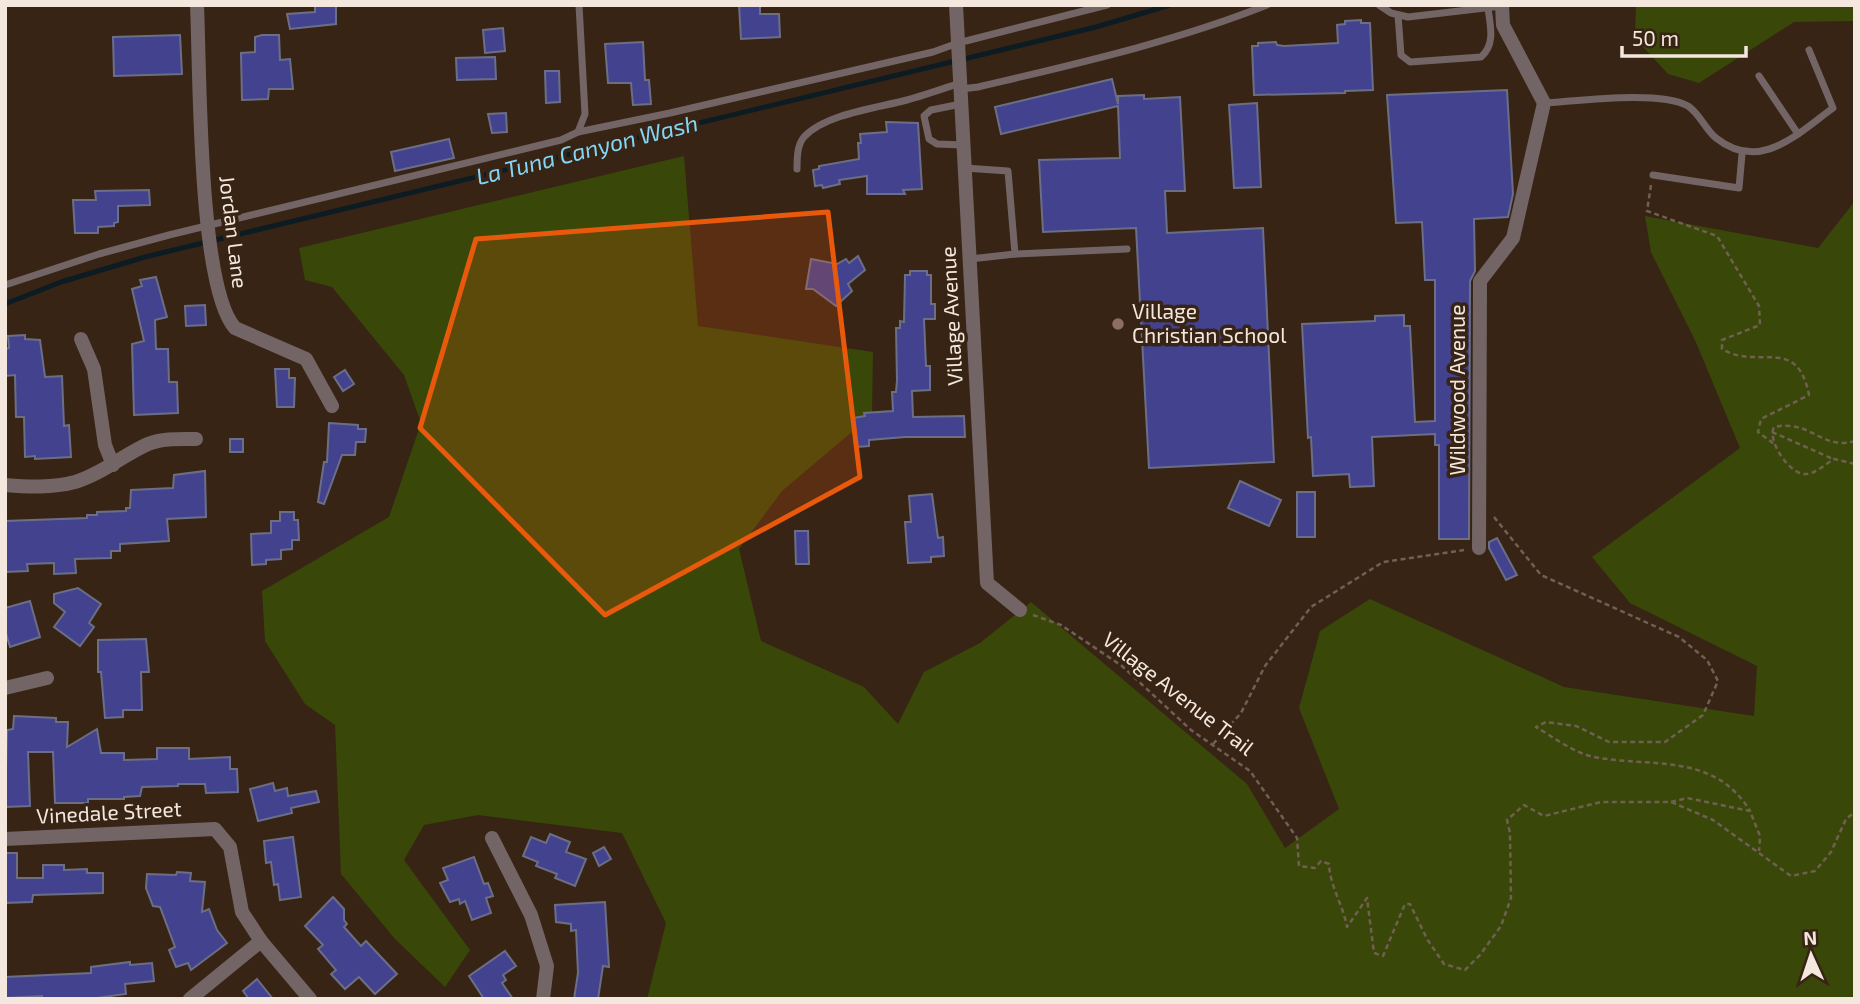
<svg xmlns="http://www.w3.org/2000/svg" width="1860" height="1004" font-family="'Exo 2',sans-serif">
  <rect width="100%" height="100%" fill="#372415"/>
  <g fill="#394709">
    <polygon points="1636,5 1855,5 1855,21 1794,22 1699,83 1668,74 1635,38"/>
    <polygon points="684,156 698,326 873,352 872,415 782,491 739,549 761,641 864,687 898,724 924,672 980,643 1031,602 1247,784 1285,848 1339,809 1299,708 1320,631 1370,599 1564,687 1754,716 1757,666 1630,603 1592,557 1740,448 1695,340 1651,252 1645,216 1818,248 1855,201 1855,999 647,999 666,923 622,833 478,815 424,825 404,860 470,950 445,987 395,939 341,874 335,725 305,704 265,641 262,591 389,517 421,423 404,375 332,287 305,280 299,248"/>
  </g>
  <g fill="none" stroke-linecap="round" stroke-linejoin="round">
    <polyline stroke="#0c1c22" stroke-width="5" points="5,304 61,282 145,257 1096,27 1170,5"/>
  </g>
  <g fill="#43428e" stroke="#6c6e86" stroke-width="2">
    <polygon points="315,5 336,5 336,24 290,29 287,14 315,12"/>
    <polygon points="739,5 760,5 760,14 779,14 780,37 741,39"/>
    <polygon points="1361,20 1361,23 1370,23 1373,90 1345,91 1345,93 1254,95 1252,46 1258,46 1258,43 1276,42 1277,45 1284,46 1338,43 1337,25 1345,24 1345,21"/>
    <polygon points="503,28 505,51 485,53 483,30"/>
    <polygon points="180,35 182,74 114,76 113,37"/>
    <polygon points="262,35 279,35 280,60 290,59 293,89 269,89 268,99 242,100 241,53 255,52 255,37"/>
    <polygon points="643,42 645,80 649,80 651,104 633,105 631,83 608,83 605,44"/>
    <polygon points="495,57 496,79 457,80 456,58"/>
    <polygon points="545,71 559,71 560,102 546,103"/>
    <polygon points="1112,79 1118,104 1118,96 1144,95 1144,99 1180,97 1185,191 1165,191 1167,233 1263,228 1274,462 1149,468 1136,228 1043,232 1039,160 1120,158 1118,106 1001,134 995,107"/>
    <polygon points="1507,90 1513,194 1508,217 1474,219 1475,271 1470,281 1469,539 1439,539 1439,445 1435,445 1435,434 1372,437 1374,486 1350,487 1349,474 1313,476 1311,437 1308,438 1302,324 1375,321 1375,316 1404,315 1404,326 1410,326 1415,422 1435,421 1435,280 1425,280 1422,222 1396,223 1387,95"/>
    <polygon points="1257,103 1261,187 1234,188 1229,105"/>
    <polygon points="506,113 507,132 492,133 488,114"/>
    <polygon points="886,122 918,123 922,189 903,190 905,194 867,194 867,176 839,180 840,184 823,188 822,185 815,186 813,170 819,169 819,166 859,159 858,143 861,143 860,134 887,132"/>
    <polygon points="449,139 454,158 395,171 391,152"/>
    <polygon points="149,190 150,205 118,206 118,222 114,223 114,226 98,227 98,233 75,233 73,200 96,200 95,191"/>
    <polygon points="858,256 865,270 848,284 852,291 836,306 813,289 806,289 811,259 837,264 846,259 849,263"/>
    <polygon points="910,271 927,271 927,275 931,275 931,304 935,304 935,319 924,319 926,366 930,366 930,390 912,391 913,417 964,416 965,437 905,437 869,440 869,446 856,447 853,418 865,416 864,413 893,411 892,392 896,392 897,380 896,328 900,328 900,321 904,322 905,275 910,275"/>
    <polygon points="156,277 167,317 155,320 156,349 168,349 169,382 177,382 178,413 134,415 132,344 144,341 132,289 142,286 140,280"/>
    <polygon points="205,305 206,325 186,326 185,306"/>
    <polygon points="25,335 25,339 40,340 45,377 62,376 64,426 69,425 71,457 35,459 35,456 25,457 24,417 16,417 15,375 5,376 5,349 9,348 8,336"/>
    <polygon points="275,369 289,369 289,378 295,378 294,407 277,407"/>
    <polygon points="345,370 354,384 343,391 334,377"/>
    <polygon points="329,423 358,425 358,429 366,429 365,442 356,442 355,455 342,455 324,504 318,502 324,462 327,462"/>
    <rect x="230" y="439" width="13" height="13"/>
    <polygon points="205,471 206,517 167,519 169,541 120,544 120,551 111,551 111,558 75,559 76,573 54,574 54,563 27,564 28,571 5,572 5,521 87,518 87,515 97,515 97,512 126,511 126,508 130,508 131,490 173,488 174,475"/>
    <polygon points="1240,481 1281,500 1269,526 1228,508"/>
    <rect x="1297" y="492" width="18" height="45"/>
    <polygon points="932,494 938,538 943,537 944,556 931,557 931,562 908,563 905,522 911,522 909,496"/>
    <polygon points="280,512 294,512 294,520 298,520 299,540 292,540 292,549 281,550 281,559 266,560 266,564 252,565 251,534 271,533 271,521 280,521"/>
    <polygon points="795,531 808,531 809,564 796,564"/>
    <polygon points="1497,538 1517,575 1506,580 1489,548 1489,542"/>
    <polygon points="78,588 101,604 89,623 94,627 80,646 54,627 65,612 54,603 54,594"/>
    <polygon points="30,601 40,637 10,647 5,630 5,608"/>
    <polygon points="146,639 149,672 141,672 142,710 123,710 123,717 105,718 101,672 98,672 98,640"/>
    <polygon points="14,716 56,718 56,722 68,722 67,747 97,729 101,753 124,753 124,760 157,759 157,748 189,748 189,759 230,757 230,769 237,769 238,792 206,793 205,784 178,784 178,786 142,787 140,796 124,797 124,799 88,799 88,803 55,803 53,752 28,752 30,806 5,807 7,730 13,729"/>
    <polygon points="273,783 275,791 287,788 288,796 316,791 319,802 291,808 292,813 258,821 250,789"/>
    <polygon points="550,834 570,842 566,852 586,859 575,886 555,878 557,874 536,866 538,862 523,856 531,837 546,843"/>
    <polygon points="293,837 301,897 280,900 278,884 274,885 271,862 266,863 264,841"/>
    <polygon points="604,847 611,859 599,866 593,853"/>
    <polygon points="5,853 17,853 17,878 43,878 43,865 64,865 64,870 87,869 87,873 103,873 103,893 33,895 32,902 5,903"/>
    <polygon points="474,857 484,884 488,883 493,896 486,898 491,913 472,920 465,901 460,904 459,899 450,902 440,883 448,880 443,868"/>
    <polygon points="177,872 191,873 190,881 205,882 202,912 209,909 217,930 227,943 191,970 188,963 176,967 169,950 175,947 160,907 153,906 146,888 147,874 176,875"/>
    <polygon points="333,897 344,909 344,920 347,924 344,927 361,946 366,941 397,974 375,994 359,977 345,989 331,974 336,970 318,949 323,945 305,926"/>
    <polygon points="605,902 609,967 603,966 598,999 574,999 578,973 576,930 571,931 571,924 556,922 555,905"/>
    <polygon points="505,951 516,966 503,975 506,980 502,983 513,999 484,999 469,976"/>
    <polygon points="130,962 130,965 152,963 154,981 125,984 126,994 89,999 42,999 42,996 5,998 5,977 91,973 91,967"/>
    <polygon points="257,979 273,999 249,999 243,991"/>
  </g>
  <g fill="none" stroke-linecap="round" stroke-linejoin="round">
    <g stroke="#706052" stroke-width="2.5" stroke-dasharray="5 3.5" stroke-linecap="butt">
      <path d="M1651,185L1647,211L1717,236L1759,306L1760,325L1722,340V349C1758,371 1797,334 1809,395L1761,419L1758,432L1774,444"/>
      <polyline points="1772,432 1833,459"/>
      <path d="M1855,441C1822,451 1811,419 1774,427C1767,441 1789,473 1804,474C1815,475 1825,464 1834,459L1855,464"/>
      <path d="M1494,517L1541,575L1679,637L1707,660L1718,681L1703,715L1665,742H1609L1576,726L1546,722L1536,727C1553,737 1574,753 1594,757C1652,768 1714,752 1750,811"/>
      <path d="M1033,615L1061,625L1122,666L1191,730L1250,771L1297,838L1299,866L1315,868L1321,861L1329,864C1330,886 1343,905 1347,927L1367,898L1374,953L1383,956L1405,904H1410L1427,939L1444,964L1465,970L1480,955L1501,926L1511,898L1510,833L1507,820L1524,805L1544,816L1601,802H1671L1713,820L1791,876L1815,871L1831,852L1846,819L1855,812"/>
      <polyline points="1213,744 1241,713 1265,666 1311,607 1383,562 1464,550"/>
      <polyline points="1671,802 1687,798 1750,811 1760,836 1759,851"/>
    </g>
    <g stroke="#736566" stroke-width="7">
      <polyline points="1379,5 1391,13 1408,17 1502,6"/>
      <path d="M1398,15L1401,55L1410,62L1481,57C1496,44 1490,25 1488,8"/>
      <polyline points="1759,76 1798,134"/>
      <path d="M961,89L978,87C1075,64 1174,42 1267,5"/>
      <path d="M1544,103C1578,101 1660,90 1688,106C1699,113 1706,130 1716,138C1760,173 1797,134 1833,108L1809,50"/>
      <polyline points="961,104 931,110 924,116 929,139 937,144 963,145"/>
      <polyline points="578,132 670,113 933,52 958,43 1107,5"/>
      <polyline points="965,168 1008,171 1015,254 970,259"/>
      <path d="M797,169C797,159 797,145 804,137C825,114 877,108 907,100C925,95 942,89 960,83"/>
      <polyline points="1653,175 1739,188 1742,154"/>
      <polyline points="1015,254 1127,249"/>
      <polyline points="5,285 99,254 169,235 561,140 578,132 585,114 579,5"/>
    </g>
    <g stroke="#736566" stroke-width="14">
      <path d="M197,5C200,69 198,287 235,328L306,359L332,406"/>
      <polyline points="956,5 987,583 1020,610"/>
      <polyline points="81,339 94,369 105,445 113,465"/>
      <path d="M5,485C29,487 52,488 75,482C102,474 123,455 148,444C163,438 180,439 196,439"/>
      <polyline points="1479,548 1480,281 1513,238 1544,103 1503,25 1502,5"/>
      <polyline points="5,688 47,678"/>
      <polyline points="492,838 531,915 547,966 543,999"/>
      <polyline points="5,839 215,829 230,847 242,912 261,941 310,999"/>
      <polyline points="190,999 261,941"/>
    </g>
  </g>
  <path fill="#e8590c" fill-opacity="0.2" stroke="#e8590c" stroke-width="5" stroke-linejoin="round" d="M828,212L860,477L605,615L420,428L476,239Z"/>
  <circle fill="#8d6e63" stroke="#372415" stroke-width="2.5" cx="1118" cy="324" r="7"/>
  <g text-anchor="middle" stroke-width="7" stroke-linejoin="round" paint-order="stroke">
    <g font-size="21" fill="#f4e8de" stroke="#372415">
      <text transform="translate(233 232) rotate(83)" y="7">Jordan Lane</text>
      <text transform="translate(952 316) rotate(-93)" y="7">Village Avenue</text>
      <text transform="translate(1458 390) rotate(-90)" y="7">Wildwood Avenue</text>
      <text transform="translate(1178 694) rotate(38)" y="7">Village Avenue Trail</text>
      <text transform="translate(109 813) rotate(-3)" y="7">Vinedale Street</text>
    </g>
    <g font-size="21" fill="#f4e8de" stroke="#372415" text-anchor="start">
      <text x="1132" y="319">Village<tspan x="1132" dy="24">Christian School</tspan></text>
    </g>
    <g font-size="23" font-style="italic" fill="#84d6f6" stroke="#372415">
      <text transform="translate(587 150) rotate(-14)" y="8">La Tuna Canyon Wash</text>
    </g>
  </g>
  <rect width="1860" height="1004" fill="none" stroke="#f4e8de" stroke-width="14"/>
  <g transform="translate(1811 955) rotate(357)" stroke="#372415" stroke-width="5" paint-order="stroke">
  <path d="M0-5L12 26L0 18L-12 26Z" fill="#f4e8de"/>
  <text y="-10" font-size="19" font-weight="bold" text-anchor="middle" fill="#f4e8de">N</text>
  </g>
  <path d="M1622 46v10h124v-10" fill="none" stroke="#f4e8de" stroke-width="3.5"/>
  <text x="1632" y="46" font-size="21" fill="#f4e8de" stroke="#372415" stroke-width="5" paint-order="stroke">50 m</text>
</svg>
